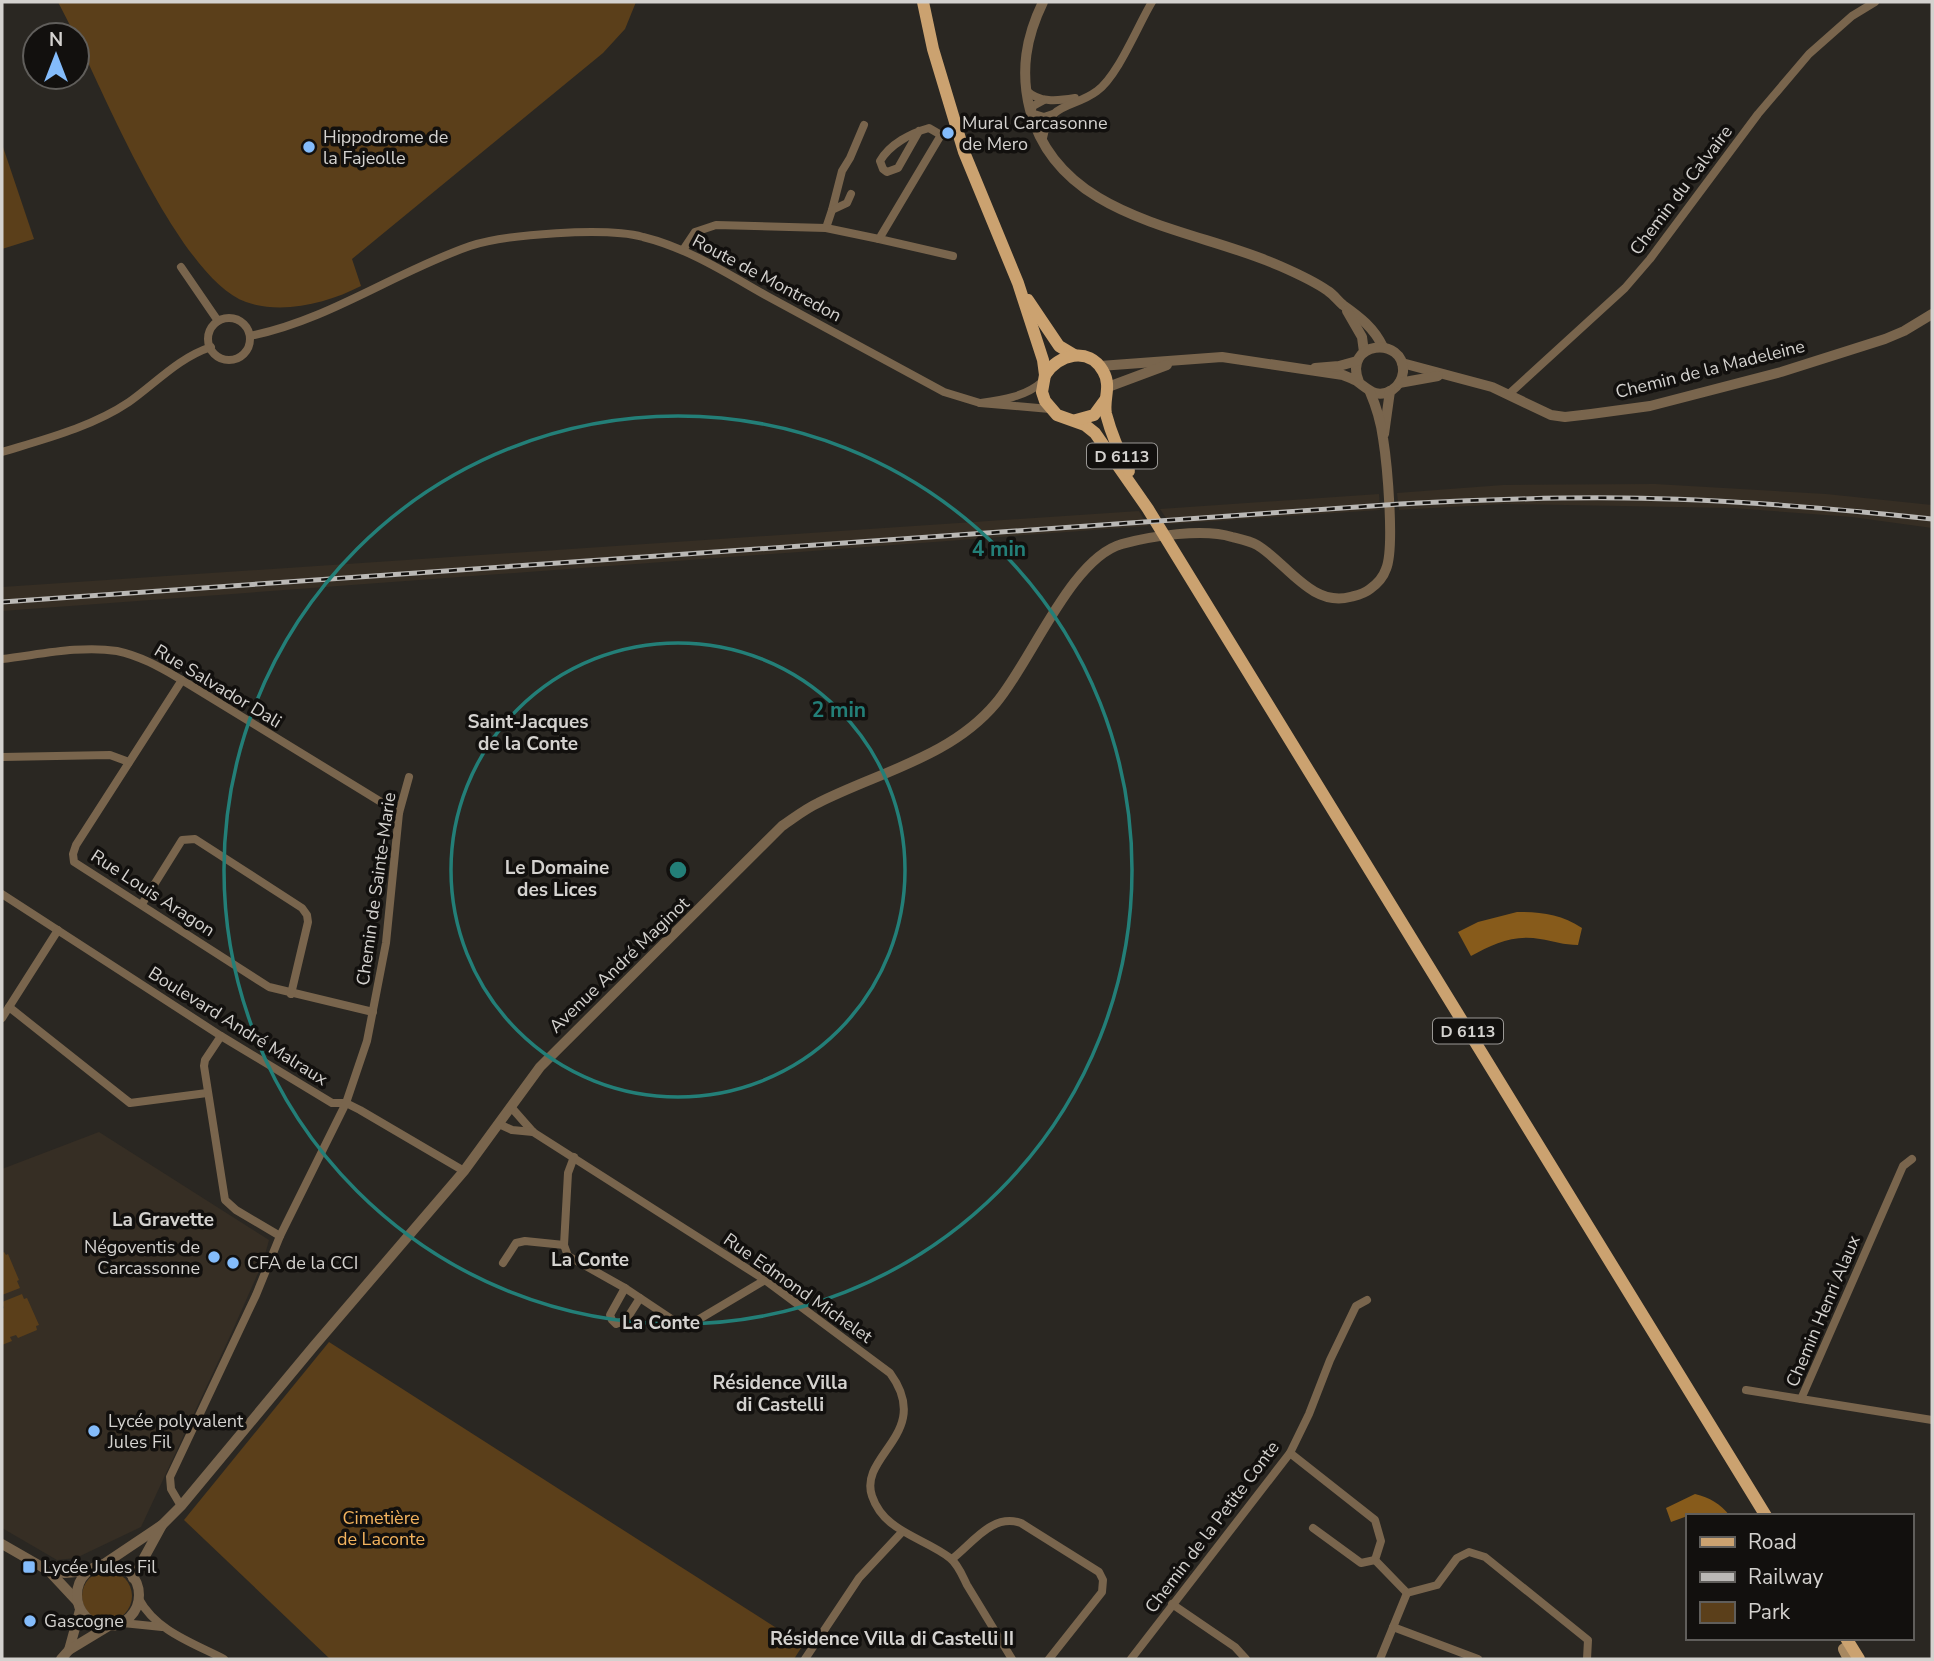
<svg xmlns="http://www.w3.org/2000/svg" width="1934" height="1661" font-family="'Nunito Sans',sans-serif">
  <rect width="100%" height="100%" fill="#2a2722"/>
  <g fill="#362e24">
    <polygon points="1655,484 1826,494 1932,505 1932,528 1852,517 1732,508 1504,504 1399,510 1397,493 1503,485"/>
    <polygon points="1379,494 1380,510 1170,524 1160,509"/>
    <polygon points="1139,511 1148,526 2,611 2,587"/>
    <polygon points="99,1132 269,1240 263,1262 231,1334 141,1527 76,1558 57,1560 2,1528 2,1169"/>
  </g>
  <g fill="#5b3f1a">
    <path d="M58,2H636L625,29L603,53L352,259L361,286C328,303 282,315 246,302C182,280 107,101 77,39V35H75Z"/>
    <polygon points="2,144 34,239 2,249"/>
    <polygon points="4,1252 6,1255 8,1254 19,1280 17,1281 20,1288 2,1295 2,1253"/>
    <polygon points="22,1294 24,1299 27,1298 39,1325 36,1326 37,1330 18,1338 16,1335 10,1337 12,1341 2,1345 2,1309 4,1308 2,1302"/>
    <polygon points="329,1342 803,1645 794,1659 330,1659 184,1520"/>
    <circle cx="107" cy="1596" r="25"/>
  </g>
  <g fill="#875b1b">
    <path d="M1517,912C1541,912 1561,914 1582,928L1578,945C1564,945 1553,941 1540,939C1514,934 1493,944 1471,956L1458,932L1478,922Z"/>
    <path d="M1695,1494C1710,1498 1720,1503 1730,1516L1693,1514L1671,1522L1666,1508Z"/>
  </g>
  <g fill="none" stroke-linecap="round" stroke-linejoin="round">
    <g stroke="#79654d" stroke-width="8">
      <path d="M1026,90C1039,103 1057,101 1075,98"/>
      <polyline points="1044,100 1033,106 1031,113 1044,117 1053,114"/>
      <path d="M1043,138C1049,101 1073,109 1097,91C1118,76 1138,25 1152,2"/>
      <polyline points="832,210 842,171 850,158 864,125"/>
      <polyline points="826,228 832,210 847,203 851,194"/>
      <polyline points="879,239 953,256"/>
      <path d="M683,250L695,232L716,225L826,228L879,239L941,135L929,128C911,133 890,144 880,161L883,169L887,172L898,168L919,131"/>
      <polyline points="181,267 218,321"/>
      <circle cx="229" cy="339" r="21"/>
      <path d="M250,336C329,320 395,272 470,246C506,234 606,227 643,237C688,248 728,274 767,296C826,328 885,360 944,392L980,403"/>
      <path d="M1042,382C1025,397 1002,400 980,403L1050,409"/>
      <polyline points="1509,394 1625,288 1650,259 1758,114 1809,54 1852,16 1875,2"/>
      <path d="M2,452C45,439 92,427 129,402C156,383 178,358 211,347"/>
      <path d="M2,659C38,655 80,645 117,651C141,656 161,668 182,680L399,813"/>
      <polyline points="182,680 76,845 73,854 74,862 269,987 373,1012"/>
      <polyline points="2,757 110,755 129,762"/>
      <polyline points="2,894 221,1036 332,1103 346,1103 360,1110 464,1171"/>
      <polyline points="142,904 182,840 195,839 302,908 307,915 308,922 291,994"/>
      <polyline points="9,1007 130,1103 207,1093"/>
      <polyline points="2,1018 58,930"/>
      <polyline points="221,1036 205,1060 204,1066 225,1200 236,1210 280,1236"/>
      <path d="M511,1107L533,1132L765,1280L890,1373C934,1433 858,1455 872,1496C884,1532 923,1537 950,1558C958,1564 963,1577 967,1585C982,1610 997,1634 1012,1659"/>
      <polyline points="499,1124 512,1130 533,1132"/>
      <polyline points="574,1157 568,1173 564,1245 568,1256 625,1288 673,1320 687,1324 696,1321 765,1280"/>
      <polyline points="1912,1159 1903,1166 1801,1399 1932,1420"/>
      <polyline points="503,1263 516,1243 525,1241 564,1245"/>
      <polyline points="625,1288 610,1315 612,1320 616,1324 626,1320 640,1298"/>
      <polyline points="1746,1390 1801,1399"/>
      <polyline points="1290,1453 1375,1520 1381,1541 1375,1560 1407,1593 1437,1585 1457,1558 1469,1552 1485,1557 1588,1640 1587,1659"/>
      <polyline points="181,1506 171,1489 170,1477 256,1295 280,1236 346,1103 367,1041 386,943 399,813 409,777"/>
      <polyline points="1313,1528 1361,1563 1375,1560"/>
      <path d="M952,1559C973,1543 992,1513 1021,1523L1099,1572L1103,1580L1102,1592L1049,1659"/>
      <path d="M139,1599C156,1631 193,1643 224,1659"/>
      <polyline points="1172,1604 1235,1647 1246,1659"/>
      <polyline points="123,1623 162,1627"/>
      <polyline points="1393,1627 1478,1659"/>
      <polyline points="805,1659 859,1578 902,1532"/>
      <polyline points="1131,1659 1290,1453 1309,1414 1330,1360 1356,1306 1367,1300"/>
      <polyline points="1380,1659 1407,1593"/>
    </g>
    <g stroke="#79654d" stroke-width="10">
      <path d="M1043,2C1026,37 1020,71 1030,110C1059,221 1193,227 1280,266C1296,273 1314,281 1328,291C1334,295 1338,301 1343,305C1360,317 1374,328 1383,347"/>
      <polyline points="1347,311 1362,337 1364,352"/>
      <polyline points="1402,363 1492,387 1551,415 1565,417 1591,414 1650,406 1781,372 1885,339 1904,331 1932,314"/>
      <path d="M1100,366L1222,357L1343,375C1347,377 1354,379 1358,382C1369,390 1377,399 1392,390C1398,386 1402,380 1403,372C1405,335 1342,341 1359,382"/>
      <polyline points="1315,368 1339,366 1357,361"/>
      <polyline points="1399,383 1438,376"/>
      <polyline points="1108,387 1167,365"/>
      <polyline points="1384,434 1390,391"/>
      <polyline points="2,1544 49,1571 77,1601"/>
      <path d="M104,1564L162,1525L181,1506L314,1346L464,1171L540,1067L782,826C794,818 805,809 818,803C879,772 951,757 996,703C1031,662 1071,558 1122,544C1151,536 1204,528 1232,537C1240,539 1250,541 1257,545C1287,563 1311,607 1350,597C1358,595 1364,594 1370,589C1377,584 1383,578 1386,569C1395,548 1387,463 1383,438C1381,423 1376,406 1370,392"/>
      <circle cx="108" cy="1595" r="31"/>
      <polyline points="49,1571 65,1573 88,1571"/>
      <polyline points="133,1578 162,1525"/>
      <polyline points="69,1650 80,1610"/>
      <polyline points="61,1659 69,1650 107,1627"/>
    </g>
    <polyline stroke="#a78861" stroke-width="12" points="1844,1649 1849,1659"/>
    <g stroke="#cba270" stroke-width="12">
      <polyline points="923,2 933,49 964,152 1018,283 1043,360 1045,375 1042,392 1045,401 1057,415 1085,425 1095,433 1148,509 1766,1516"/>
      <polyline points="1028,300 1059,346 1074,355"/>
      <path d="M1045,375C1058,354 1089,346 1103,371C1112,386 1103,399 1106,414C1111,433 1120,454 1129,471"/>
      <polyline points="1076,420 1094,415 1105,400"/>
      <polyline points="1846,1638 1859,1659"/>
    </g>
    <defs>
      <path id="rail" d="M2,602L1400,504C1475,500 1549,497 1624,498C1727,499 1830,508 1932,519"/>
    </defs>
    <use href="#rail" stroke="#bab8b5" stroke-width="5"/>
    <use href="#rail" stroke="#12100e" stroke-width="2.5" stroke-dasharray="8" stroke-linecap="butt"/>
  </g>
  <g fill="none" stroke="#237f78" stroke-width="3.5">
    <circle cx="678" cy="870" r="227"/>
    <circle cx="678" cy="870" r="454"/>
  </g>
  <g fill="#84bcfb" stroke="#12100e" stroke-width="2.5">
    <circle cx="948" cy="133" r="7"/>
    <circle cx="309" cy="147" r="7"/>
    <circle cx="214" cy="1257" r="7"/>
    <circle cx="233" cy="1263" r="7"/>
    <circle cx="94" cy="1431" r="7"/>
    <rect x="22" y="1560" width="14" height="14" rx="3.5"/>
    <circle cx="30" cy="1621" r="7"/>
  </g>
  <g text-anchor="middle" stroke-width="7" stroke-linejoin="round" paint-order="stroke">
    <g fill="#12100e" stroke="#9a9895" stroke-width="2">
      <rect x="1087" y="443.5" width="70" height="25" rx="5"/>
      <rect x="1433" y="1018.5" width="70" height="25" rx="5"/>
    </g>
    <g font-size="16" font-weight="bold" fill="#d4d2cf">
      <text x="1122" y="462">D 6113</text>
      <text x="1468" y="1037">D 6113</text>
    </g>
    <g font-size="18" fill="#d4d2cf" stroke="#12100e" text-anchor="start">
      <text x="962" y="129">Mural Carcasonne<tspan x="962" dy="21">de Mero</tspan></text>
      <text x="323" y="143">Hippodrome de<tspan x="323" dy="21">la Fajeolle</tspan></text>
      <text x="200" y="1253" text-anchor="end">Négoventis de<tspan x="200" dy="21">Carcassonne</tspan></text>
      <text x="247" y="1269">CFA de la CCI</text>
      <text x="108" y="1427">Lycée polyvalent<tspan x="108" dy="21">Jules Fil</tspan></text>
      <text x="43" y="1573">Lycée Jules Fil</text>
      <text x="44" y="1627">Gascogne</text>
    </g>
    <g font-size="18" fill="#d4d2cf" stroke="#12100e">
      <text transform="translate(1681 190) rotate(-53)" y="6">Chemin du Calvaire</text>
      <text transform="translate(767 278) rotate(28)" y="6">Route de Montredon</text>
      <text transform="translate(1710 369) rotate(-14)" y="6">Chemin de la Madeleine</text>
      <text transform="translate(218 686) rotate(31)" y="6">Rue Salvador Dali</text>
      <text transform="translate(376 889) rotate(-82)" y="6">Chemin de Sainte-Marie</text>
      <text transform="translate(153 893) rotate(33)" y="6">Rue Louis Aragon</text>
      <text transform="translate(619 965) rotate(-44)" y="6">Avenue André Maginot</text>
      <text transform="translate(238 1026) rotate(32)" y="6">Boulevard André Malraux</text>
      <text transform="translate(798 1288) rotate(35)" y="6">Rue Edmond Michelet</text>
      <text transform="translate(1823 1311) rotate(-67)" y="6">Chemin Henri Alaux</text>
      <text transform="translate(1212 1527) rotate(-53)" y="6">Chemin de la Petite Conte</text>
    </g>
    <g font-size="18" fill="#f3b35e" stroke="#12100e">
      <text x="381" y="1524">Cimetière<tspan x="381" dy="21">de Laconte</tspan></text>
    </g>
    <g font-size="19" font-weight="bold" fill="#d4d2cf" stroke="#12100e">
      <text x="528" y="728">Saint-Jacques<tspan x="528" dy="22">de la Conte</tspan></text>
      <text x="557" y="874">Le Domaine<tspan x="557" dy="22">des Lices</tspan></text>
      <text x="163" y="1226">La Gravette</text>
      <text x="590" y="1266">La Conte</text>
      <text x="661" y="1329">La Conte</text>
      <text x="780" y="1389">Résidence Villa<tspan x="780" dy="22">di Castelli</tspan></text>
      <text x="892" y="1645">Résidence Villa di Castelli II</text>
    </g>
  </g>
  <circle cx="678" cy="870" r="10" fill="#237f78" stroke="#12100e" stroke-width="3.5"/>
  <g font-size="21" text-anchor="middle" font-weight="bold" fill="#237f78" stroke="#12100e" stroke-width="7" stroke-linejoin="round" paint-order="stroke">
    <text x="999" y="556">4 min</text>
    <text x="839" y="717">2 min</text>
  </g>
  <rect width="1934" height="1661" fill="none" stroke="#d4d2cf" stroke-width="7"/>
  <rect x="1686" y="1514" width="228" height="126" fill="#12100e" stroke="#605e5b" stroke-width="2"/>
  <rect x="1700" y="1537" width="35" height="10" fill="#cba270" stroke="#605e5b" stroke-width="2"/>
  <text x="1748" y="1549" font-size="21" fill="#d4d2cf">Road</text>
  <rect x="1700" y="1572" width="35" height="10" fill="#bab8b5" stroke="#605e5b" stroke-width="2"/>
  <text x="1748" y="1584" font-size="21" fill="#d4d2cf">Railway</text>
  <rect x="1700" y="1602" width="35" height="21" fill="#5b3f1a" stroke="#605e5b" stroke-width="2"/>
  <text x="1748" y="1619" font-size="21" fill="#d4d2cf">Park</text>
  <g transform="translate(56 56)"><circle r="33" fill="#12100e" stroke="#605e5b" stroke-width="2"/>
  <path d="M0-5L12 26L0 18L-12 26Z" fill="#84bcfb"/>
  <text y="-10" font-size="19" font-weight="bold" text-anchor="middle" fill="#d4d2cf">N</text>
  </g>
</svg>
